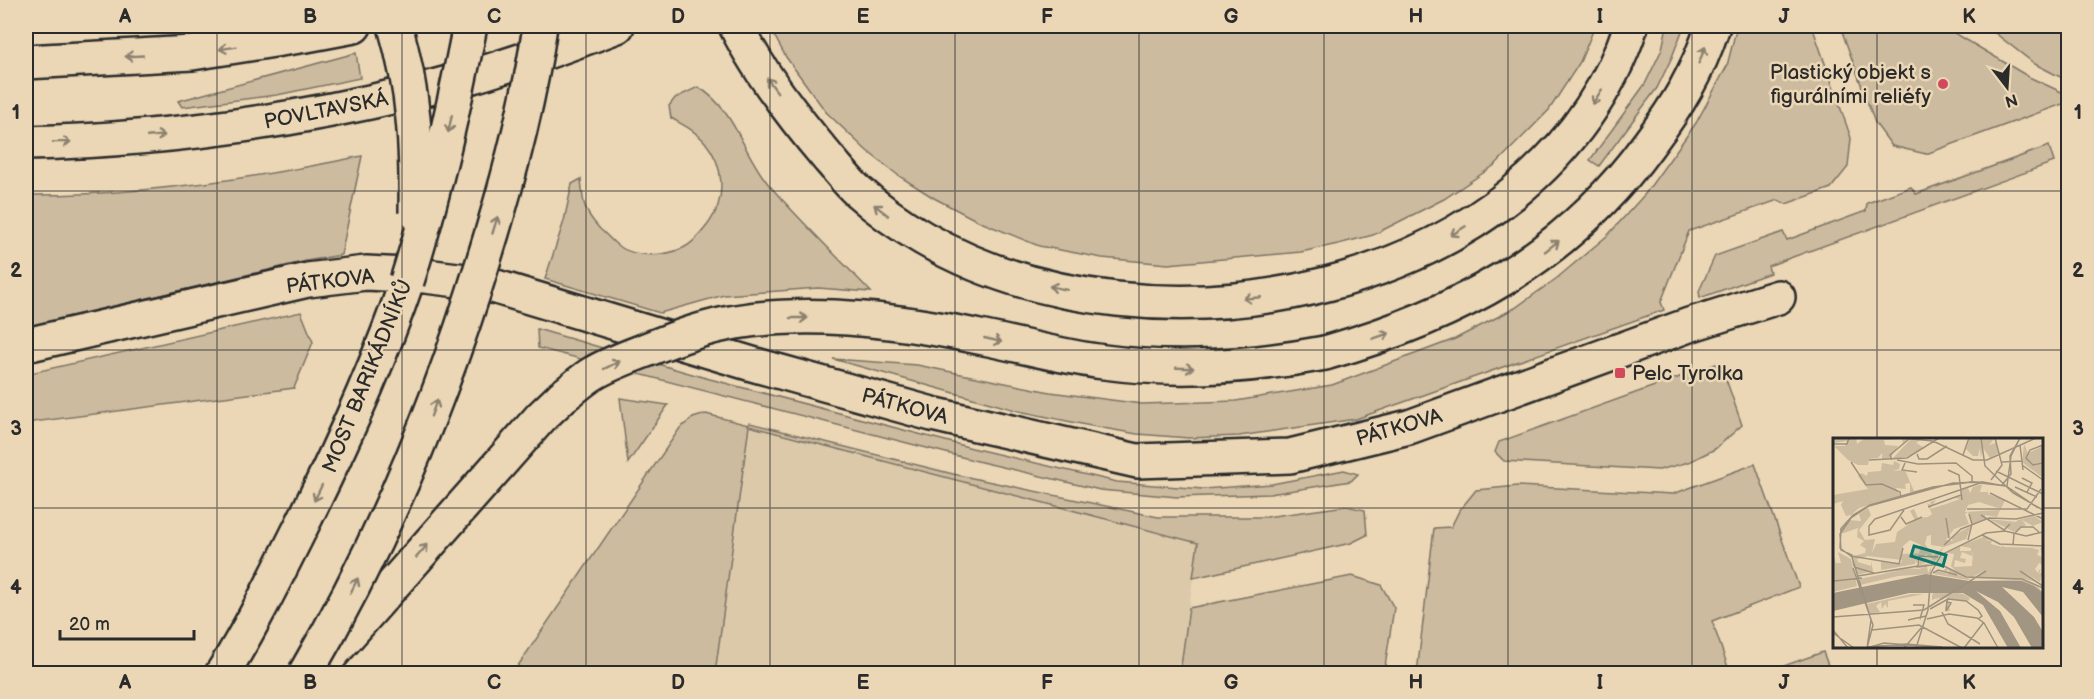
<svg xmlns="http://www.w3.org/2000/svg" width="2094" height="699" font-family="'Balsamiq Sans',sans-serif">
  <rect width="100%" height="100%" fill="#ebd7b5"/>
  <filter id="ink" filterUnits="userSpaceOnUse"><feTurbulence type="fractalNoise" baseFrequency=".0167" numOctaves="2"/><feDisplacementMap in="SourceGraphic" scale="12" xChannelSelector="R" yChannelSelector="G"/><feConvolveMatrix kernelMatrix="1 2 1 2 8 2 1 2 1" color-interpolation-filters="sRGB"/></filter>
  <g filter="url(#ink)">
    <polygon fill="#dbc9aa" points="748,425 1198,543 1180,673 715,674"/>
    <g fill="#ccbb9f" stroke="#7c7365" stroke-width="1.5">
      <polygon points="769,26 1595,26 1580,62 1549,110 1495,165 1444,199 1373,235 1338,244 1301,252 1168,264 1102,258 1039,246 978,221 934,198 899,176 867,151 826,112 786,57"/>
      <polygon points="1667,26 1684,26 1672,57 1657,88 1599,166 1590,160 1645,84 1662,49"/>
      <polygon points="1737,26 1812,26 1851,138 1848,167 1831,188 1786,204 1778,200 1689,231 1661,302 1664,310 1356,419 1239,436 1189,438 1137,434 1086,425 1019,411 833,359 917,365 1050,392 1142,404 1236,401 1332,385 1455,339 1515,308 1557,278 1608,235 1645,194 1696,123 1727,66"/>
      <polygon points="1840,26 1943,26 2029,77 2068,95 2068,102 1926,154 1892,146 1875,123"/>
      <polygon points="1986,26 2068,26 2068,81 2035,64"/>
      <polygon points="356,53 360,78 277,95 182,107 178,101"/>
      <path d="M698,87C735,108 743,155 770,186C802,223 838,257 871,292L818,288L724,295L660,313L545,279L564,221L572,184L581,179C582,188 582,198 585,206C588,216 594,222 600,229C606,234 611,240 617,245C635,258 663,257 683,248C692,244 703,231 709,223C727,198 724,165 705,142C696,131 683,125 671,118L669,106L675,98Z"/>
      <polygon points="2049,146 2054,162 1768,266 1770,273 1700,298 1699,291 1715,256 1783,232 1787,240 1866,211 1867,203 1911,187 1916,194"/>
      <path d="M362,156L341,255L306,261L26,327V195C138,196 252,179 362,156Z"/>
      <polygon points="301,312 313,342 294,388 26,423 26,374"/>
      <polygon points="537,329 706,378 972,448 1117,482 1203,489 1272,484 1344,470 1358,474 1351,481 1270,494 1177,497 1100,490 981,462 538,348"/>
      <polygon points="1716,364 1726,379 1742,425 1715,449 1689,462 1659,470 1504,461 1495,452 1499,442"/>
      <polygon points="620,398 668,405 628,463"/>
      <polygon points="706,414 748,425 750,423 953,474 1158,517 1266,517 1346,506 1365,510 1367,535 1351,543 1193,578 1198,543 749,426 715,673 513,673 680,428 693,418"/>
      <polygon points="1755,464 1799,587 1712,621 1730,673 1417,673 1434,528 1451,527 1459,511 1476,490 1518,486 1673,494"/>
      <polygon points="1352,576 1381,585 1394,608 1384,673 1180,673 1189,608"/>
      <polygon points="1823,652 1831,673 1764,673"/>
    </g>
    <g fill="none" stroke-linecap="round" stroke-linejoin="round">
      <defs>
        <polyline id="minor" points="26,345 308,280 366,273 425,276 483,283 752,364 932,414 1137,461 1290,456 1409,427 1689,325 1778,297"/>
        <g id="major">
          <path d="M736,26C760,74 794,118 829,159C839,170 848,183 859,192C879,210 901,225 923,238C1152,371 1540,297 1631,26"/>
          <polyline points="26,62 192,53 306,35 354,26"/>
          <path d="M26,143C157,140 286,123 413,92C482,76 551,51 617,26"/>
          <path d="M1325,353C1458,315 1565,259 1648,145C1678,105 1697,74 1713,26"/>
          <path d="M222,674C250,629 273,583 296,537C338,453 377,369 407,281"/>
          <polyline points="314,674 541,417 563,396"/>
        </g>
      </defs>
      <use href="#minor" stroke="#2b2b2b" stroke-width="38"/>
      <use href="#major" stroke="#2b2b2b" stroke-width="38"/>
      <use href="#minor" stroke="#ebd7b5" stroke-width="33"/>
      <use href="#major" stroke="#ebd7b5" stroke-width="33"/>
      <defs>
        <g id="major-bridge">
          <path d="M395,26C414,91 417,146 416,213"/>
          <path d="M407,281C434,197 453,112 470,26"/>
          <path d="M563,396C573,389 582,380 592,374C608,364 628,357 646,350C675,338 705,327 736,322C817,309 905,321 984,338C1024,346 1063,357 1104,362C1178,372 1251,367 1325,353"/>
          <path d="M305,674C382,543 440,403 484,259C508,182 529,105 540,26"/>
        </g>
      </defs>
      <use href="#major-bridge" stroke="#2b2b2b" stroke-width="38" stroke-linecap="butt"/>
      <use href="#major-bridge" stroke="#ebd7b5" stroke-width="33"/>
    </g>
    <defs><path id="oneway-shaft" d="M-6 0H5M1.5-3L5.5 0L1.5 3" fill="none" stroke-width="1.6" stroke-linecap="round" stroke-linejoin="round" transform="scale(1.5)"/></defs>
    <g stroke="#8b8170">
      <use href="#oneway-shaft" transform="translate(228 48) rotate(171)"/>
      <use href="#oneway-shaft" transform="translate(1702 55) rotate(-68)"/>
      <use href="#oneway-shaft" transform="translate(134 56) rotate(177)"/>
      <use href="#oneway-shaft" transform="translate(772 85) rotate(-126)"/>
      <use href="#oneway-shaft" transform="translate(1597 97) rotate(123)"/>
      <use href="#oneway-shaft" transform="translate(450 124) rotate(102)"/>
      <use href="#oneway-shaft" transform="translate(156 136) rotate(-5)"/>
      <use href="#oneway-shaft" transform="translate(62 142) rotate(-1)"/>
      <use href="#oneway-shaft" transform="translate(881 210) rotate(-142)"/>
      <use href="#oneway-shaft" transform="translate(495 225) rotate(-73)"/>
      <use href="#oneway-shaft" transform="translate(1458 231) rotate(148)"/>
      <use href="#oneway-shaft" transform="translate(1552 246) rotate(-38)"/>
      <use href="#oneway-shaft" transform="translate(1058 288) rotate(-168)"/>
      <use href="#oneway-shaft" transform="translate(1252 298) rotate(175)"/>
      <use href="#oneway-shaft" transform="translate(799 318)"/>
      <use href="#oneway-shaft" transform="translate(1381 336) rotate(-19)"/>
      <use href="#oneway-shaft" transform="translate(993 340) rotate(13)"/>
      <use href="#oneway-shaft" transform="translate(612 365) rotate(-26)"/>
      <use href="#oneway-shaft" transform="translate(1185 368) rotate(2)"/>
      <use href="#oneway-shaft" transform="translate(434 408) rotate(-70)"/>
      <use href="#oneway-shaft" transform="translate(318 493) rotate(116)"/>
      <use href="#oneway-shaft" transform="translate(422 551) rotate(-49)"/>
      <use href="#oneway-shaft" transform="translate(354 586) rotate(-64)"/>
    </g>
  </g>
  <path fill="none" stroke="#2b2b2b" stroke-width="1.5" stroke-opacity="0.55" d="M217,26V674M402,26V674M586,26V674M770,26V674M955,26V674M1139,26V674M1324,26V674M1508,26V674M1692,26V674M1877,26V440M26,191H2068M26,350H2068M26,508H1834M2042,508H2068M1877,646V674"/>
  <g fill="#d1495b" stroke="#ebd7b5" stroke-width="2">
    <circle cx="1943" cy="84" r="6"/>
    <rect x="1614" y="367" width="12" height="12" rx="3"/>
  </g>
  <g text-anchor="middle" stroke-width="5" stroke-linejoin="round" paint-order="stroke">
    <g font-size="21" fill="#2b2b2b" stroke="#ebd7b5" text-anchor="end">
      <text x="1931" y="79">Plastický objekt s<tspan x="1931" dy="24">figurálními reliéfy</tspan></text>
      <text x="1632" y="380" text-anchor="start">Pelc Tyrolka</text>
    </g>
    <g font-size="21" fill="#2b2b2b" stroke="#ebd7b5">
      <text transform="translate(326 110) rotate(-11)" y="7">POVLTAVSKÁ</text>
      <text transform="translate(330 281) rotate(-7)" y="7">PÁTKOVA</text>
      <text transform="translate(367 376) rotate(-68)" y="7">MOST BARIKÁDNÍKŮ</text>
      <text transform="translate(905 406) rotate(15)" y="7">PÁTKOVA</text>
      <text transform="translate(1399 427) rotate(-16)" y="7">PÁTKOVA</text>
    </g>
  </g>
  <g transform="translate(1833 438)">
    <rect width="210" height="210" fill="#ebd7b5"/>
    <path d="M0,0H23L24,6L32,0L74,1L70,6L69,1L51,2L52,7L65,8L57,21H49V15L45,20L36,21L35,27H25L15,22L1,8H12L14,3L1,5ZM137,0L161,1L156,7L163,5L166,15L157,20L150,10L148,19L147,10L145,18H140L133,11ZM78,1L87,2L83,5L92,10L73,19L59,21ZM191,6L195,15L210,8V24L200,27L210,26V40L189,24ZM61,23L67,26L66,31L60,33L72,32L81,53L102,48L77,55V45L72,46L73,51L63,50L67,58L26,70L18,77L13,78L8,67L10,63L0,66V57L35,51L25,38L28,35L34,38L35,34L48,33L49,25L60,27ZM149,46L147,54H155L154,50L155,56L172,62L168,71L146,64L135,67L132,74L167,72L164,79L152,77V81L139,86L135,74L132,76L136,86L121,91L113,102L120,103L118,99L138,88L133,101L111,109L102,123L93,116L83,125V121L82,126L48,132V123L68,125L69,122L35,118L24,121L25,124L38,128V123L40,133L24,137L20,118L32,115L33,111L27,107L31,103L24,99L25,90L8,96L7,90L14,82L28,83L26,76L35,70L38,77L26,92L32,102L42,101L39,115L43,106L62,104L64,94L82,82L77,73L81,71L85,80L95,79L99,76L94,65L98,67L97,64L103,62L97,71L113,66L127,61L122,60L128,58V51L135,50L137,55L140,49ZM98,97V107L111,109L100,118L92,106L94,98ZM77,102L88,107L86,115H91L69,116L70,108ZM201,78L210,84L200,88L189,82L193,87L181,94L156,81L183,84L185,82ZM153,98L158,101L152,103L159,102L158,106L169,109L170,108L164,106L161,102L172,109L210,110V118L207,110H199L206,112L204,117L210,119V127L206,125L202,131L205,135L206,132L208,131L206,136L210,133L207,144L187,132L206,145L192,141H185L203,146L210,155L189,143H136L184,141L141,140L152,132L138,140L122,136L137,141L135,142L101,136L105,133L115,136L116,131L113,134L110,133L114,129L123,133L118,128L121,116L114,115L127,109V113H138V110L127,108ZM140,112L139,128L121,129L122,122L132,125L133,121L127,120L129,114L139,118ZM5,114L18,121L24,148L0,154V115L3,125H8ZM87,119L97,122L87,127L99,125L91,128H94L95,135L99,127L97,136L65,138L27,147V141L64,133L49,135L73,130L86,131L92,129L86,130ZM113,153L130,156L137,160L135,163L115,161L117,173H112L114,159L108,162L105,159L104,165V160L99,162V159L100,154ZM78,156H91L55,163V170L52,166L49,171L48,164L43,168L47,174L36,176L34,166Z" fill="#ccbb9f" fill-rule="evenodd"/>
    <path d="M93,136L136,143H189L201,148L210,155V179L190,154L169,149L201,179L210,194V210H199L181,179L165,164L143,153L167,173L188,210H175L150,167L130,155H76L0,173V155Z" fill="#a29581"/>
    <path fill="none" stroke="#9e927e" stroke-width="1.5" d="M68,0L100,3L140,22H154L203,0M148,0L152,28L180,55L210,72M0,6H14L16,0M187,7L190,32M210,7L197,12L193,20L200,27L210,25M84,16L86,21H94L114,8M130,17L136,0M36,22L74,20L106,0M59,22L57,17L76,1M64,22L85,26L123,25L139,38V44M18,24L33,47L49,46L67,54L68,60M169,24L189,23M72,25L69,32L84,34M189,27L210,42M115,32L126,37L129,62M163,33L210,56M189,40L199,45L194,54M158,42L169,27L162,0M169,47L178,36L177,18L187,0M174,48L178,18L187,0M182,49L204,59M157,55L210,81M95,69L128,57M134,71H194L208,51M71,72L57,92L36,97V88L42,81L150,44M148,77L171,92L177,86M68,79L73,86L89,79M113,80L116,100M149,97L167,106L210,108M135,102L139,86L136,76M111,107L128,91L156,80L183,81L210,75M180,107L181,96L188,89H200L206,94M18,118L66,126L70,110M21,128L19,117L8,112L7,96L18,80L36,68L120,45L150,44L172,48M21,129L41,135M83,129L107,126L133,139L189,141L210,150M85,129L86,118L105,119M20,130L40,187L34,210M187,133L210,148M100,135L105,132L124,137M25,138L85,128M1,143L29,140M114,162L113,173L118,165L114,164M80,167H91L87,181M97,171L115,161L133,163L145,172L149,178L145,181M109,174L115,186L147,206M0,179L91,172L153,133M94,181L116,176L144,180L151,185L165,210M75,182L93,178M0,192L15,210M39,192L86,187L129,210M0,195L21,210M73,206L109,209M34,209L73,206M34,210L38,182L19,119L7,110L8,91L20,77L37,67L100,49L139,44L173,48L205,70M34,210L51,205L112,210M71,210L89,189M83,210L95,172L98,135L108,117L153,95L172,93L193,98L210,94M131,210L151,184"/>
    <path fill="#0f766e" fill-opacity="0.15" stroke="#0f766e" stroke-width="3" d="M81,108L113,117L110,128L78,118Z"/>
    <rect width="210" height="210" fill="none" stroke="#2b2b2b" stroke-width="3"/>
  </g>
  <rect width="2094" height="699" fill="none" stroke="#ebd7b5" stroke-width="66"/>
  <g transform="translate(2007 87) rotate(163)" stroke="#ebd7b5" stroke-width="4.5" paint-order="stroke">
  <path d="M0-4.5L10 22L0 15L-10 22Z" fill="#2b2b2b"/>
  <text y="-9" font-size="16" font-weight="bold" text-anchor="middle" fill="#2b2b2b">N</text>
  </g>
  <path d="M60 630v9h134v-9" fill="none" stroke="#2b2b2b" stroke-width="3"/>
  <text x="69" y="630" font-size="18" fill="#2b2b2b" stroke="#ebd7b5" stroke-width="4.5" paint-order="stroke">20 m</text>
  <rect x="33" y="33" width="2028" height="633" fill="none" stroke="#2b2b2b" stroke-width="2"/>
  <g font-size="20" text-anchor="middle" font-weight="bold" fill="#2b2b2b">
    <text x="125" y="23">A</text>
    <text x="310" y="23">B</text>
    <text x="494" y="23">C</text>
    <text x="678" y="23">D</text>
    <text x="863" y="23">E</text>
    <text x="1047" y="23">F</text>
    <text x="1231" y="23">G</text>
    <text x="1416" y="23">H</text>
    <text x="1600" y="23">I</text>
    <text x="1784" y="23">J</text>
    <text x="1969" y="23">K</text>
    <text x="16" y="119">1</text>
    <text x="2078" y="119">1</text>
    <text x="16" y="277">2</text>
    <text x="2078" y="277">2</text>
    <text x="16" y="435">3</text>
    <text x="2078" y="435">3</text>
    <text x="16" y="594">4</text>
    <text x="2078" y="594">4</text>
    <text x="125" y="689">A</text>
    <text x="310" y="689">B</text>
    <text x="494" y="689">C</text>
    <text x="678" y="689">D</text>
    <text x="863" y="689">E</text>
    <text x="1047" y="689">F</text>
    <text x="1231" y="689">G</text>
    <text x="1416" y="689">H</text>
    <text x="1600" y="689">I</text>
    <text x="1784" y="689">J</text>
    <text x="1969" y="689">K</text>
  </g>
</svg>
